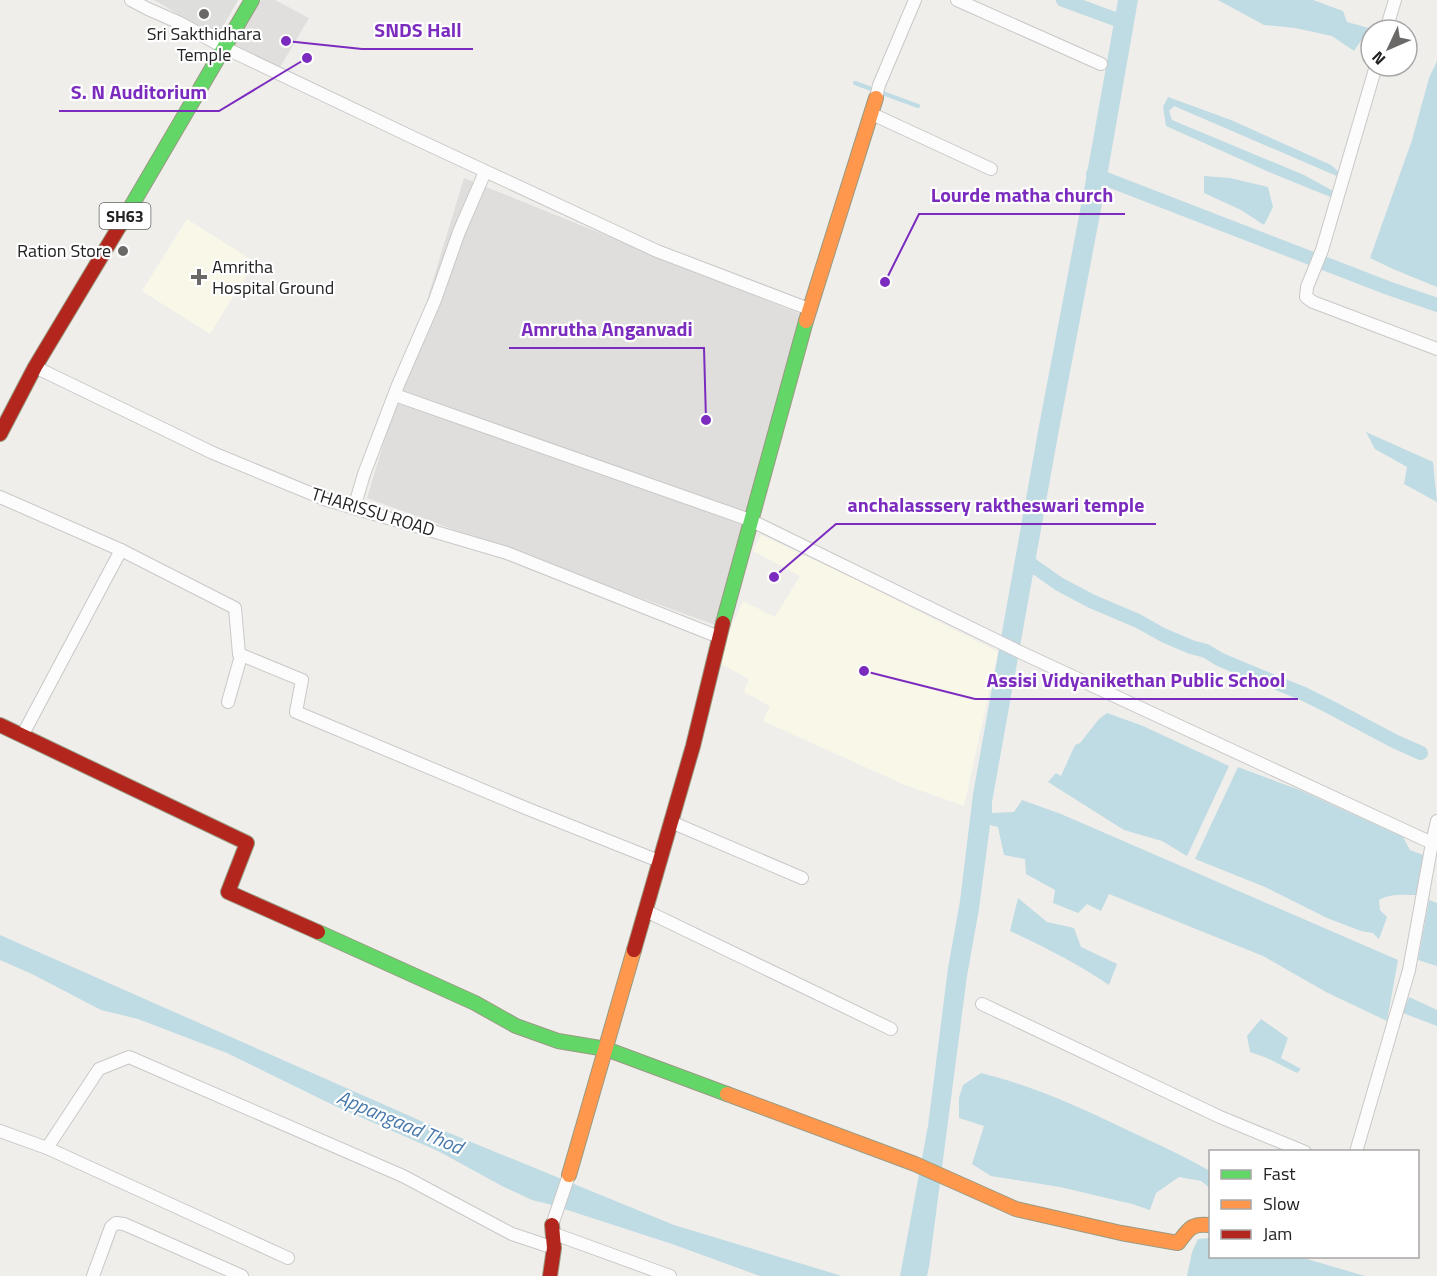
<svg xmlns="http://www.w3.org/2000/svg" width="1437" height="1276" font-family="'Titillium Web',sans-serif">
  <rect width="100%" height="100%" fill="#f0eeeb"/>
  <polygon fill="#dfdedc" points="464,178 808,317 715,625 367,498"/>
  <g fill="#f8f7e8">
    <polygon points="187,219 255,262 210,334 142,291"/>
    <polygon points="761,535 857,580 998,652 964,806 905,785 763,721 770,706 744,692 749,679 719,663 724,643 743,601 775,617 800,576 753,551"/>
  </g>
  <polygon fill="#dededc" points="154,0 238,0 217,37"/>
  <polygon fill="#e0dfde" points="261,0 275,0 309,18 279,69 232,47"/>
  <g fill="#bfdbe3">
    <polygon points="1118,0 1138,0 1105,188 1058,435 992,802 992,813 1014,812 1022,800 1061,814 1398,960 1387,1021 1326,992 1263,956 1109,894 1101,911 1087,904 1078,913 1053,903 1055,890 1026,874 1025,859 1004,855 998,827 990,825 979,909 967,976 929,1267 927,1276 900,1276 928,1126 948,968 960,901 973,794 1039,426 1086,179"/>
    <polygon points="1218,0 1313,0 1343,11 1347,22 1376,30 1371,30 1371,44 1362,39 1354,51 1332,36 1295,28 1264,25"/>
    <polygon points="1437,61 1437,287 1393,269 1370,258 1412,140 1429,78"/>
    <polygon points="1168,97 1231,120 1331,165 1341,174 1339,177 1174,106 1169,111 1172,120 1304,175 1335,192 1333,198 1269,172 1166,126 1163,107"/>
    <polygon points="1204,176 1230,178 1268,187 1273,207 1264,225 1241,210 1204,193"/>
    <polygon points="1366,432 1433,462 1437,502 1404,484 1407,467 1375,449"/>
    <polygon points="1107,713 1143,726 1229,766 1187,856 1162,841 1124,830 1048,782 1056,773 1061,776 1075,745 1080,743 1099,719"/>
    <path d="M1238,767L1302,791L1403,837L1410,850L1426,856L1418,895C1404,895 1391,893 1379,900L1380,910L1387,917L1379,939L1373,933L1361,931L1327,918L1265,887L1195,859Z"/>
    <path d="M1018,898L1047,922L1074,928L1081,947L1117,964L1109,985C1078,964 1044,947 1010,931Z"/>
    <polygon points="1429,900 1437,903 1437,966 1418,960"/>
    <polygon points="0,935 437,1128 674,1225 842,1276 760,1276 672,1244 552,1205 532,1200 502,1186 438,1151 333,1105 227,1053 138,1019 101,1010 32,974 0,960"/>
    <polygon points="1409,997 1437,1010 1437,1026 1403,1013"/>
    <polygon points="1261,1019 1288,1038 1281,1058 1301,1069 1297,1073 1267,1058 1250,1052 1247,1036"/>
    <path d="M981,1073C1030,1085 1077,1106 1123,1128C1153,1142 1182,1155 1210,1171V1188L1201,1181L1179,1177L1156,1193L1150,1210L1132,1204L1060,1187L991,1176L972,1164L984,1126L959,1118V1098L963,1085Z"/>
    <polygon points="1210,1238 1210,1256 1300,1257 1365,1276 1187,1276 1192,1252 1198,1239"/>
  </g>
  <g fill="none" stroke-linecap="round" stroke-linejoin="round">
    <polyline stroke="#bfdbe3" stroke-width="4" points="855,83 918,106"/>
    <g stroke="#bfdbe3" stroke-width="14">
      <polyline points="1063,0 1123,22"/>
      <polyline points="1093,174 1388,288 1437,305"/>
      <polyline points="1021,568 1032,565 1059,584 1091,601 1138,621 1163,635 1191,647 1206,651 1219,659 1240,668 1304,694 1328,706 1394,741 1421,753"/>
    </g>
    <defs>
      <g id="street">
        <polyline points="131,0 148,9 180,23 225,48 414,138 657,251 809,309"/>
        <polyline points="957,0 1101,64"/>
        <polyline points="1386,30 1395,0"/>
        <polyline points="1376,66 1322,250 1307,287 1306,297 1313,302 1437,349"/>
        <polyline points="876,98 879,85 915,0"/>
        <polyline points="872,114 991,169"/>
        <polyline points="35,367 213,453 327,500 507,553 719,637"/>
        <polyline points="395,395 750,520 1022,653 1432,843 1437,821"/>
        <polyline points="0,497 121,550 235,608 239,654 302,680 296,712 528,809 659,861"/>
        <polyline points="354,508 364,474 398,385 435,300 459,232 485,172"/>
        <polyline points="228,702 241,656 239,654"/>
        <polyline points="22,736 121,550"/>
        <polyline points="671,822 802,878"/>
        <polyline points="646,911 891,1029"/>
        <polyline points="982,1004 1220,1117 1305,1152"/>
        <polyline points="0,1131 47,1148 99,1069 129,1057 403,1176 512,1234 554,1248"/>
        <polyline points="47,1148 288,1258"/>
        <polyline points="1356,1152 1409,970 1432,843"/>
        <polyline points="552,1225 569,1175"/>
        <polyline points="552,1233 670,1276"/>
        <polyline points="93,1276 111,1227 116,1223 124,1224 242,1276"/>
      </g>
      <g id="fast">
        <polyline points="119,227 252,0"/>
        <polyline points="723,623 806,321"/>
        <polyline points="318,932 475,1003 516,1026 558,1041 606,1049 727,1094"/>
      </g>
      <g id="slow">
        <polyline points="806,321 876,98"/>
        <path d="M727,1094L915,1164L1016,1209L1121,1233L1178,1243C1189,1229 1191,1223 1210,1225"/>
        <polyline points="569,1175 634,950"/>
      </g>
      <g id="jam">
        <polyline points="0,434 35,367 119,227"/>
        <polyline points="0,725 247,843 228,892 318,932"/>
        <polyline points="634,950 693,746 723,623"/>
        <polyline points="550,1276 554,1248 552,1225"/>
      </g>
    </defs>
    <use href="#street" stroke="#c9c8c7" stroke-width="14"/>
    <use href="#fast" stroke="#999a82" stroke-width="16"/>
    <use href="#slow" stroke="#999a82" stroke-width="16"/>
    <use href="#jam" stroke="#999a82" stroke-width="16"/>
    <use href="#street" stroke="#fdfcfc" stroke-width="12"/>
    <use href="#fast" stroke="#63d668" stroke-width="14"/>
    <use href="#slow" stroke="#ff974d" stroke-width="14"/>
    <use href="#jam" stroke="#b3261e" stroke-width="14"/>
  </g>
  <g fill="#6a6968" stroke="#fff" stroke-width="2">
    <circle cx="204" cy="14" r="6"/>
    <circle cx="123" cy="251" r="6"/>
    <path d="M196 268h6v6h6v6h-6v6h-6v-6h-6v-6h6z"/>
  </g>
  <g text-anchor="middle" stroke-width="4.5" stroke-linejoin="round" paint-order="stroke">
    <rect fill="#fff" stroke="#646464" stroke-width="1.5" x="99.5" y="203" width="51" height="26" rx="4.5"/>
    <g font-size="16" font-weight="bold" fill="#222">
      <text x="125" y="222">SH63</text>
    </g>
    <g font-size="18" fill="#222" stroke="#fff">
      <text x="204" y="40">Sri Sakthidhara<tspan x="204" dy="21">Temple</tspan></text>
      <text x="111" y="257" text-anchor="end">Ration Store</text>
      <text x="212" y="273" text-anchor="start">Amritha<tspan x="212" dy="21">Hospital Ground</tspan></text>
    </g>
    <g font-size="18" fill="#222" stroke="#fff">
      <text transform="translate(373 512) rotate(17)" y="6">THARISSU ROAD</text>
    </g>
    <g font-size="20" font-style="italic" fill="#4a7aab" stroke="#fff">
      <text transform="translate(400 1122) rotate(23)" y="7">Appangaad Thod</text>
    </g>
  </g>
  <path fill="none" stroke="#7b2cbf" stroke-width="2" d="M286 41L362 49H473M307 58L219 111H59M885 282L919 214H1125M706 420L704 348H509M774 577L836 524H1156M864 671L975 699H1298"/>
  <g fill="#7b2cbf" stroke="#fff" stroke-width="2">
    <circle cx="286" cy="41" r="6"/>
    <circle cx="307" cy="58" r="6"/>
    <circle cx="885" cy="282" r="6"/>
    <circle cx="706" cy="420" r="6"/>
    <circle cx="774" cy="577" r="6"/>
    <circle cx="864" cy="671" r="6"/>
  </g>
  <g font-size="20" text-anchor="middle" font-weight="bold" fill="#7b2cbf" stroke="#fff" stroke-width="4.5" stroke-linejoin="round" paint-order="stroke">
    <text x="418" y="37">SNDS Hall</text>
    <text x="139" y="99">S. N Auditorium</text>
    <text x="1022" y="202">Lourde matha church</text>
    <text x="607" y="336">Amrutha Anganvadi</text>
    <text x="996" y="512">anchalasssery raktheswari temple</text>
    <text x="1136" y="687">Assisi Vidyanikethan Public School</text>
  </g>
  <rect x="1209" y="1150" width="210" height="108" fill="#ffffff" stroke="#a7a7a7" stroke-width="1.5"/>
  <rect x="1221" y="1170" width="30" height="9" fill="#63d668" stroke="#a7a7a7" stroke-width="1.5"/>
  <text x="1263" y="1180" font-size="18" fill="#222222">Fast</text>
  <rect x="1221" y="1200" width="30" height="9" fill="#ff974d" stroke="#a7a7a7" stroke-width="1.5"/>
  <text x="1263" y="1210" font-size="18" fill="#222222">Slow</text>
  <rect x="1221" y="1230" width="30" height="9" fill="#b3261e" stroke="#a7a7a7" stroke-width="1.5"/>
  <text x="1263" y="1240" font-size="18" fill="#222222">Jam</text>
  <g transform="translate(1389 48) rotate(226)"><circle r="28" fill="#ffffff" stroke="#a7a7a7" stroke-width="1.5"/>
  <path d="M0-4.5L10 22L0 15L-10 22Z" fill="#6a6968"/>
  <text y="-9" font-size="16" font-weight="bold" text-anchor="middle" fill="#222222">N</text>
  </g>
</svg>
